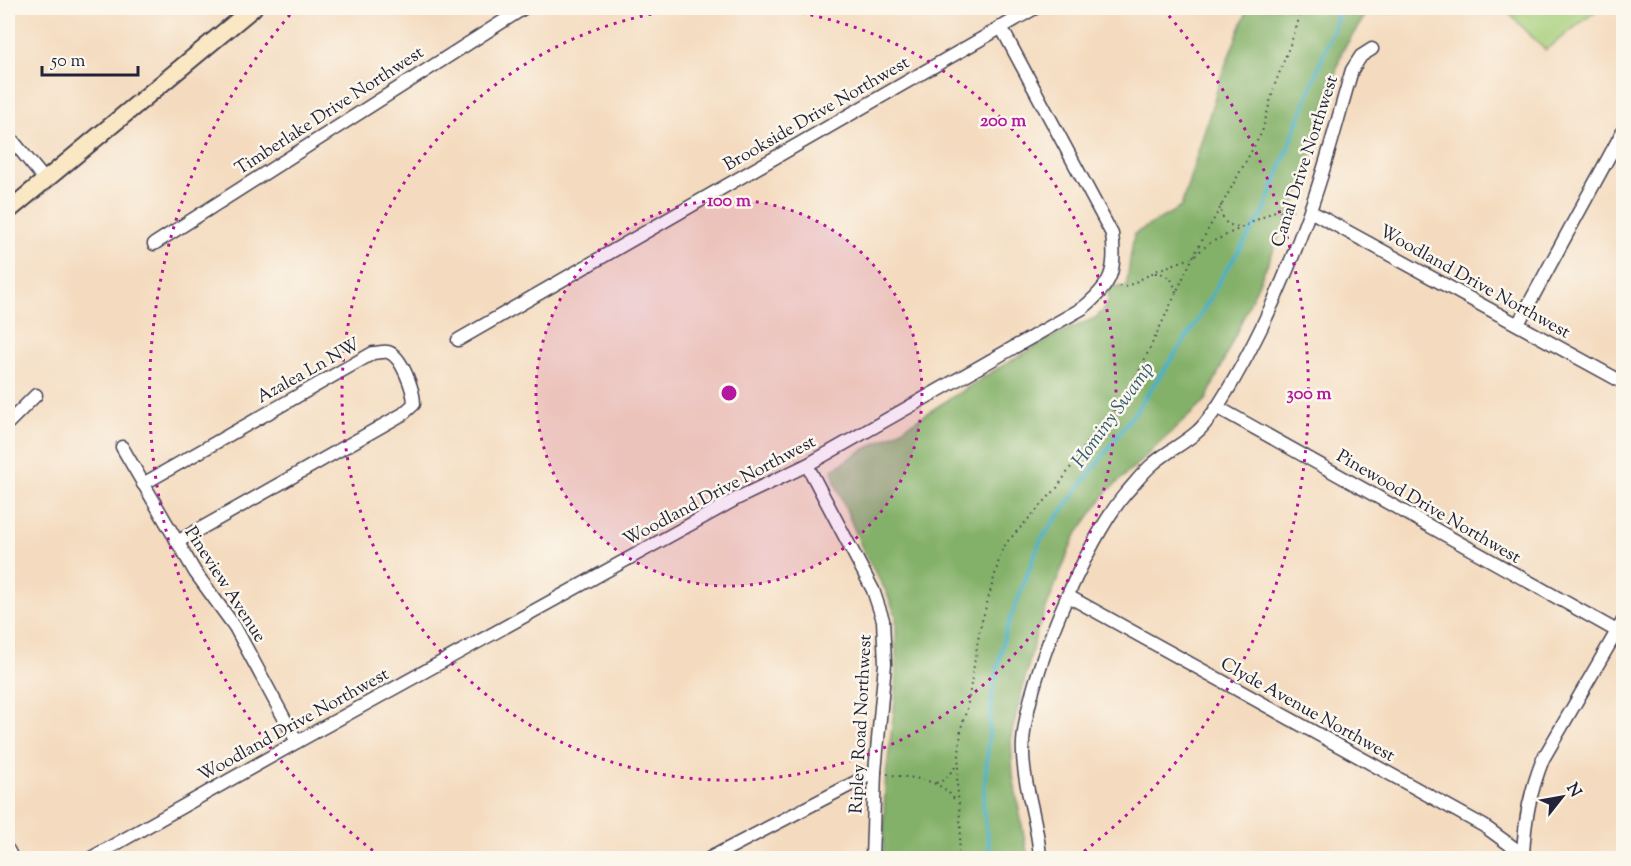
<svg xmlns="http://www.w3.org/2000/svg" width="1631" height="866" font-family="'Sorts Mill Goudy',serif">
  <rect width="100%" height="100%" fill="#fbf7ec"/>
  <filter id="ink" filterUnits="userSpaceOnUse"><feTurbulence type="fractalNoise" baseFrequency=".0167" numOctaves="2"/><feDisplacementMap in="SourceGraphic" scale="12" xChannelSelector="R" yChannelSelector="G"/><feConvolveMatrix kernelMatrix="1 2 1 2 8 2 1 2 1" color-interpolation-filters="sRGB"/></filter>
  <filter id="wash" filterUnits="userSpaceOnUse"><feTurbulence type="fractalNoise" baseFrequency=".008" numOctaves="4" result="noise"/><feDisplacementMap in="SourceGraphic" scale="24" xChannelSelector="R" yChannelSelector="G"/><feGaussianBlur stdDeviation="1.35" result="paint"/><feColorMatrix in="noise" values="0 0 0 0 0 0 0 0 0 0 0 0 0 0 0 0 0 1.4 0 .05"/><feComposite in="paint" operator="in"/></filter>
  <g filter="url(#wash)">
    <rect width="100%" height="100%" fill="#f4dbbf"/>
    <polygon fill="#a5ce79" stroke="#64785a" stroke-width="1.5" points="1504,8 1600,8 1545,50"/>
    <polygon fill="#84b169" stroke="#536a52" stroke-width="1.5" points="1248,8 1408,8 1401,12 1367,13 1342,51 1303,185 1206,400 1106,493 1074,538 1036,634 1011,736 1013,776 1028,858 883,858 885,785 896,693 896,616 886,591 865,555 836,485 832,470 858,453 891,436 997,369 1058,334 1095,318 1103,311 1109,299 1107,286 1126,287 1134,234 1181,207 1222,74"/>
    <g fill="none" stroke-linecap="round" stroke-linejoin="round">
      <polyline stroke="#49b1c8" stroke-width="4" points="991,858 983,808 992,696 1005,633 1040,541 1135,412 1195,325 1223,275 1264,212 1341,8"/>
    </g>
  </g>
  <g filter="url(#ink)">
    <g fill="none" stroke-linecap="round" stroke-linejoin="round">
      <defs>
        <g id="minor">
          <polyline points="8,135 45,180"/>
          <polyline points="1310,211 1624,383"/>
          <polyline points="154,244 524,8"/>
          <polyline points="1518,324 1624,129"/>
          <polyline points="458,340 1035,8"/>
          <polyline points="1217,407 1624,635"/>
          <polyline points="8,423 36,395"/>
          <polyline points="122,447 195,572 235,627 297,742"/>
          <polyline points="807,465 873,590 883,620 885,664 875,772 872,858"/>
          <path d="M143,484L373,353C377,353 384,351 388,352C402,356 414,391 414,404L403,414L177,542"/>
          <polyline points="1068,596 1484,826 1528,858"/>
          <polyline points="8,850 12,858"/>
          <path d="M1523,854C1525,818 1530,792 1543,759L1624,619"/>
          <path d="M91,858L297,742L738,498L807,465L1083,308C1111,285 1117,271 1112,234L1001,27"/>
          <polyline points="710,858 875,772"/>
          <path d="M1040,858C1038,819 1021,782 1023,742C1027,679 1085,541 1126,493C1135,483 1144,471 1154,463C1168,451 1185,443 1198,431C1206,424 1212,414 1218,406C1256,346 1285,280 1309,213C1326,167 1338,117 1352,70L1361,56L1372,49"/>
        </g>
        <polyline id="secondary" points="8,211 253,8"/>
      </defs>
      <use href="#minor" stroke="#423e4f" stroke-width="15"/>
      <use href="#secondary" stroke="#423e4f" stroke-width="20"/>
      <g stroke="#423e4f" stroke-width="2" stroke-dasharray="1.5 4.5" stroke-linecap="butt">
        <polyline points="1221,205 1221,214 1227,224 1242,228"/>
        <polyline points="1195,255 1210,243 1275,211 1295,211"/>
        <path d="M1155,273C1168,273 1173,279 1176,292"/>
        <polyline points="1119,286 1126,287 1158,270 1191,258"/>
        <path d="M887,774C913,779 941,777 956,802"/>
        <polyline points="936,783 944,780 956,766"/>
        <polyline points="958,858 961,831 957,782 961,728 967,709 980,628 1001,553 1007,542 1057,488 1088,441 1133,384 1193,257 1262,132 1274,87 1296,29 1302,8"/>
      </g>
      <use href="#minor" stroke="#fff" stroke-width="12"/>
      <use href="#secondary" stroke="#fae7c3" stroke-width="16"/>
    </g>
  </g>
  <circle cx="729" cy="393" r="193" fill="#b5179e" fill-opacity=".12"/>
  <g fill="none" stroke="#b5179e" stroke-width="3" stroke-dasharray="3 6">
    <circle cx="729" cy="393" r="193"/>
    <path d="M766 8A387 387 0 1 1 692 8"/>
    <path d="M380 856A580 580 0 0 1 295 9M1163 9A580 580 0 0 1 1078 856"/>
  </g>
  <g text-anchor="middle" stroke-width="5" stroke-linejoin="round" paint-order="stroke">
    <g font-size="18" fill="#22223b" stroke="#fbf7ec">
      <text transform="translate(329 110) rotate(-33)" y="6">Timberlake Drive Northwest</text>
      <text transform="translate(816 113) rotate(-30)" y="6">Brookside Drive Northwest</text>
      <text transform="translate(1304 161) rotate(-72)" y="6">Canal Drive Northwest</text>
      <text transform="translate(1475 281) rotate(29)" y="6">Woodland Drive Northwest</text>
      <text transform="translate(308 370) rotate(-29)" y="6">Azalea Ln NW</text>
      <text transform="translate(719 490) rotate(-28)" y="6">Woodland Drive Northwest</text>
      <text transform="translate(1429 506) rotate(30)" y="6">Pinewood Drive Northwest</text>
      <text transform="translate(226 584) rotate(57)" y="6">Pineview Avenue</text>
      <text transform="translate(1308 709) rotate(29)" y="6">Clyde Avenue Northwest</text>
      <text transform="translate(293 724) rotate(-29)" y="6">Woodland Drive Northwest</text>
      <text transform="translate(860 724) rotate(-87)" y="6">Ripley Road Northwest</text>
    </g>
    <g font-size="20" font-style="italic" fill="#325b73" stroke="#fbf7ec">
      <text transform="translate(1112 414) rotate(-54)" y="7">Hominy Swamp</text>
    </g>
  </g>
  <circle cx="729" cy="393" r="9" fill="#b5179e" stroke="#fbf7ec" stroke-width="3"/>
  <g font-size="18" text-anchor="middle" font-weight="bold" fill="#b5179e" stroke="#fbf7ec" stroke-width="5" stroke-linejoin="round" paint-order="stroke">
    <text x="1003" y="126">200 m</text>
    <text x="729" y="206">100 m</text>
    <text x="1309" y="399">300 m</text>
  </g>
  <rect width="1631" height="866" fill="none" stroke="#fbf7ec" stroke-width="30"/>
  <g transform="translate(1562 797) rotate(59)" stroke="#fbf7ec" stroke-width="4.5" paint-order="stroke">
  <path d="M0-4.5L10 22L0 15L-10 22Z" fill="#22223b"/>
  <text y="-9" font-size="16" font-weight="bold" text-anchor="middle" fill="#22223b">N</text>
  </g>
  <path d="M42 66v9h96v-9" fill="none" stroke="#22223b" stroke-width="3"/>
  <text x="51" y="66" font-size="18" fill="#22223b" stroke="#fbf7ec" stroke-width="4.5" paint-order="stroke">50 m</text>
</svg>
